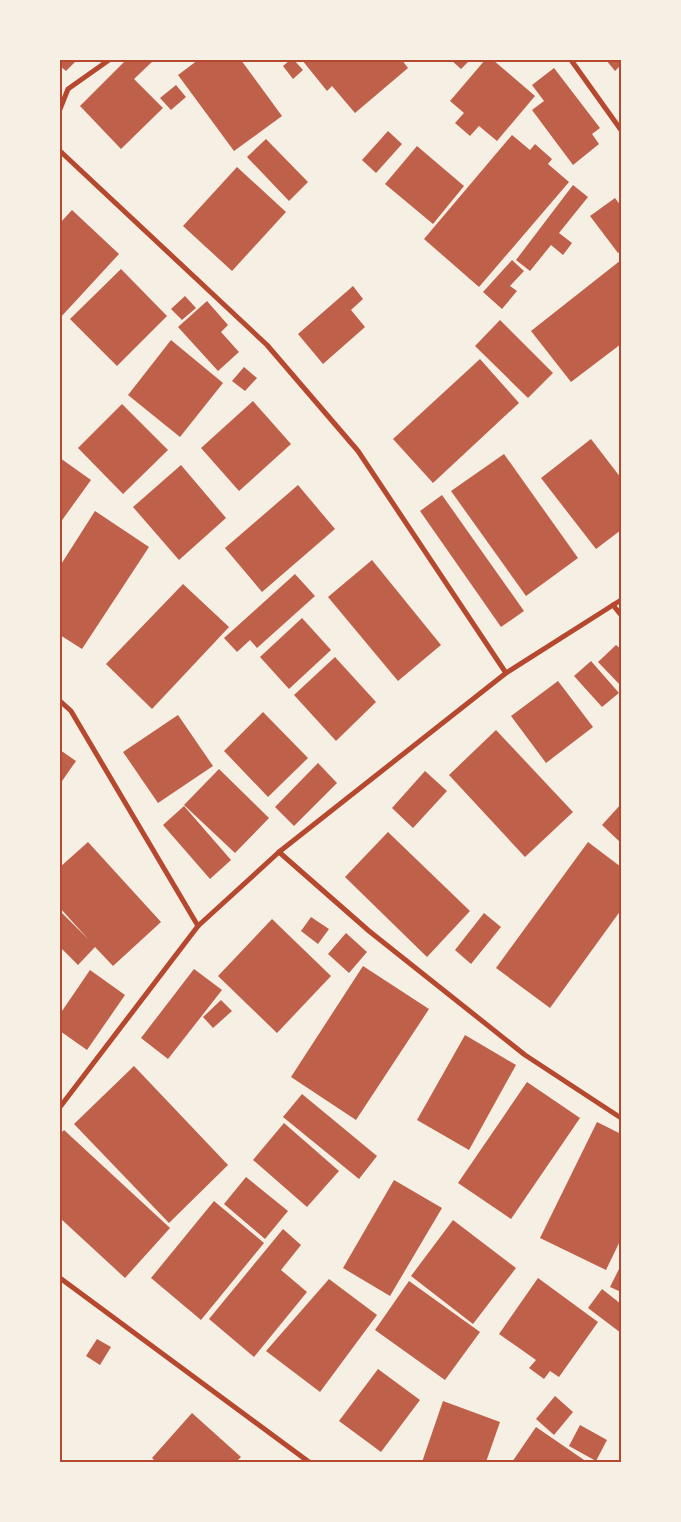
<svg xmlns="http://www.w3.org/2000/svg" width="681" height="1522" font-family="Barlow,sans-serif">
  <rect width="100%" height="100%" fill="#f6efe4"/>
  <g fill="#bf614a">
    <polygon points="60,60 77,60 66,71 60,66"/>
    <polygon points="126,60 154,60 134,79 163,108 121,149 80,106"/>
    <polygon points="198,60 241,60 282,116 234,151 178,75"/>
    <polygon points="290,60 294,60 303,70 293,79 283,66"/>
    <polygon points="302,60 402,60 408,68 355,113 332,86 327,91"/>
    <polygon points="451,60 470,60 461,69"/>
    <polygon points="485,60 493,60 535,96 497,141 479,126 470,136 455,123 464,113 450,101"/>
    <polygon points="606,60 621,60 621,65 615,71"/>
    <polygon points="554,68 600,128 592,134 599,144 573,165 532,110 544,101 532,85"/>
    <polygon points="176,85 186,97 171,110 160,98"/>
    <polygon points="388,131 402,144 376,173 362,160"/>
    <polygon points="512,135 530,150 535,144 552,159 548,164 569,182 479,287 424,239"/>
    <polygon points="266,139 308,182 289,201 247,157"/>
    <polygon points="417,146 464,186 433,224 385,184"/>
    <polygon points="237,167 286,212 232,271 183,226"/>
    <polygon points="573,185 588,197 559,233 572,243 563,255 551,245 530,271 516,260"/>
    <polygon points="615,198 621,206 621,251 618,253 590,216"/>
    <polygon points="72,210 119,254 60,318 60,223"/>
    <polygon points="512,260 524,271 510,286 517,291 502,309 483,292"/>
    <polygon points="621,260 621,344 571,382 531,331"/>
    <polygon points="121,269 167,316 117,366 70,319"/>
    <polygon points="353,286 363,299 351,310 365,327 323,364 298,334"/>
    <polygon points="185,296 196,308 182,320 171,309"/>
    <polygon points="207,301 228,325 221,332 239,352 218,371 178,327"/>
    <polygon points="500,320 553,373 528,398 475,346"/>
    <polygon points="171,340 223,383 180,437 128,395"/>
    <polygon points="480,359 519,403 433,483 393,439"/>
    <polygon points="244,367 257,378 245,391 232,381"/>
    <polygon points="253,401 291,444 239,491 201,448"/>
    <polygon points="122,404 168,450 123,494 78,448"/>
    <polygon points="591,439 621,478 621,530 596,549 541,478"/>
    <polygon points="504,454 578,558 526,596 451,491"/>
    <polygon points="60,458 91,480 60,523"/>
    <polygon points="181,465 226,518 179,560 133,507"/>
    <polygon points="298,485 335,529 262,592 225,548"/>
    <polygon points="442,495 524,611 501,627 420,511"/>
    <polygon points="95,511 149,547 82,649 60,635 60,566"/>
    <polygon points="372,560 441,645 398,681 328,597"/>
    <polygon points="295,574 315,596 257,648 250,640 237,652 224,638"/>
    <polygon points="183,584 229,627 152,709 106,664"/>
    <polygon points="302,618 331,650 289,689 260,657"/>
    <polygon points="616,645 621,649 621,686 598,662"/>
    <polygon points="335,657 376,702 336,741 294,695"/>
    <polygon points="591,661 619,693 602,707 574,676"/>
    <polygon points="558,681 593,727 546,763 511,716"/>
    <polygon points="263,712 308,758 268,797 224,751"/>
    <polygon points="178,715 213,766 158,803 123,752"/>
    <polygon points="496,730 573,812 525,857 449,775"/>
    <polygon points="60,750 76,761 60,784"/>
    <polygon points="318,763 337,783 294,826 275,807"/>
    <polygon points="219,769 269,818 235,853 184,805"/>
    <polygon points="425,771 447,791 413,828 392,808"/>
    <polygon points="621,804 621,843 602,825"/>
    <polygon points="184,806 231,860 210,879 163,825"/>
    <polygon points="388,832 470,911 427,957 345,877"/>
    <polygon points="88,842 161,922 113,966 95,947 78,965 60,947 60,911 89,940 60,908 60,867"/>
    <polygon points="588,842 621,867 621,910 550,1008 496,968"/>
    <polygon points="484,913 501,927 471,964 455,950"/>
    <polygon points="311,917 329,929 318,944 301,931"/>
    <polygon points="272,919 331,976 277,1033 218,976"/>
    <polygon points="346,933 367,952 349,973 328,954"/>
    <polygon points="363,966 429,1009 356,1120 291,1077"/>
    <polygon points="194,969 222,990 168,1059 141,1038"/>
    <polygon points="90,970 125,995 87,1050 60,1031 60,1014"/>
    <polygon points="221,1000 232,1011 213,1028 203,1017"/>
    <polygon points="465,1035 516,1065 469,1150 417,1120"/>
    <polygon points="134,1066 228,1165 169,1223 74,1124"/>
    <polygon points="527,1082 580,1118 511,1219 458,1183"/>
    <polygon points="302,1094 377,1156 359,1179 283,1117"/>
    <polygon points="597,1122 621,1134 621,1239 606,1270 540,1238"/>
    <polygon points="284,1123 339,1171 307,1207 253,1160"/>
    <polygon points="64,1130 170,1228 125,1278 60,1218 60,1134"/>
    <polygon points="246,1177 288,1211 265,1239 224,1204"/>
    <polygon points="394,1180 442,1208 390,1296 343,1268"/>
    <polygon points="214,1201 264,1243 201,1320 151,1278"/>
    <polygon points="453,1220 516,1268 473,1324 411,1276"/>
    <polygon points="283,1229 301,1245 281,1270 307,1292 254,1357 209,1319"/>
    <polygon points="621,1265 621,1292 610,1287"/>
    <polygon points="538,1278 598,1322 559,1377 550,1371 544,1379 529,1368 536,1360 499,1334"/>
    <polygon points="329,1279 377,1315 320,1392 266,1351"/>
    <polygon points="409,1281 480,1332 445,1380 375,1330"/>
    <polygon points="602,1289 621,1304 621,1333 588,1308"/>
    <polygon points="97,1339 111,1347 100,1365 86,1356"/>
    <polygon points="378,1369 420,1400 381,1452 339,1421"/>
    <polygon points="555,1396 573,1412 554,1435 536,1419"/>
    <polygon points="443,1401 500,1422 486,1462 422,1462"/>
    <polygon points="192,1413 241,1457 236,1462 156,1462 152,1458"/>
    <polygon points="580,1425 607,1440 596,1461 569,1446"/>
    <polygon points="536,1427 587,1462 512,1462"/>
  </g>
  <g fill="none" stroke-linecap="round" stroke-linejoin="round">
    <g stroke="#b5482f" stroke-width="5">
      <polyline points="571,60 621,130"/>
      <polyline points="60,109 68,89 109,60"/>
      <polyline points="60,151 267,345 358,451 506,673"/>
      <polyline points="613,605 621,615"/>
      <polyline points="60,701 71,711 198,926"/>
      <polyline points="279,852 369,931 525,1055 621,1118"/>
      <polyline points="60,1107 198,926 279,852 506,673 621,600"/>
      <polyline points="60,1278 309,1462"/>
    </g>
  </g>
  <rect width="681" height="1522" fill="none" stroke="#f6efe4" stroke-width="122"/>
  <rect x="61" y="61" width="559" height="1400" fill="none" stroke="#b5482f" stroke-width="2"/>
</svg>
